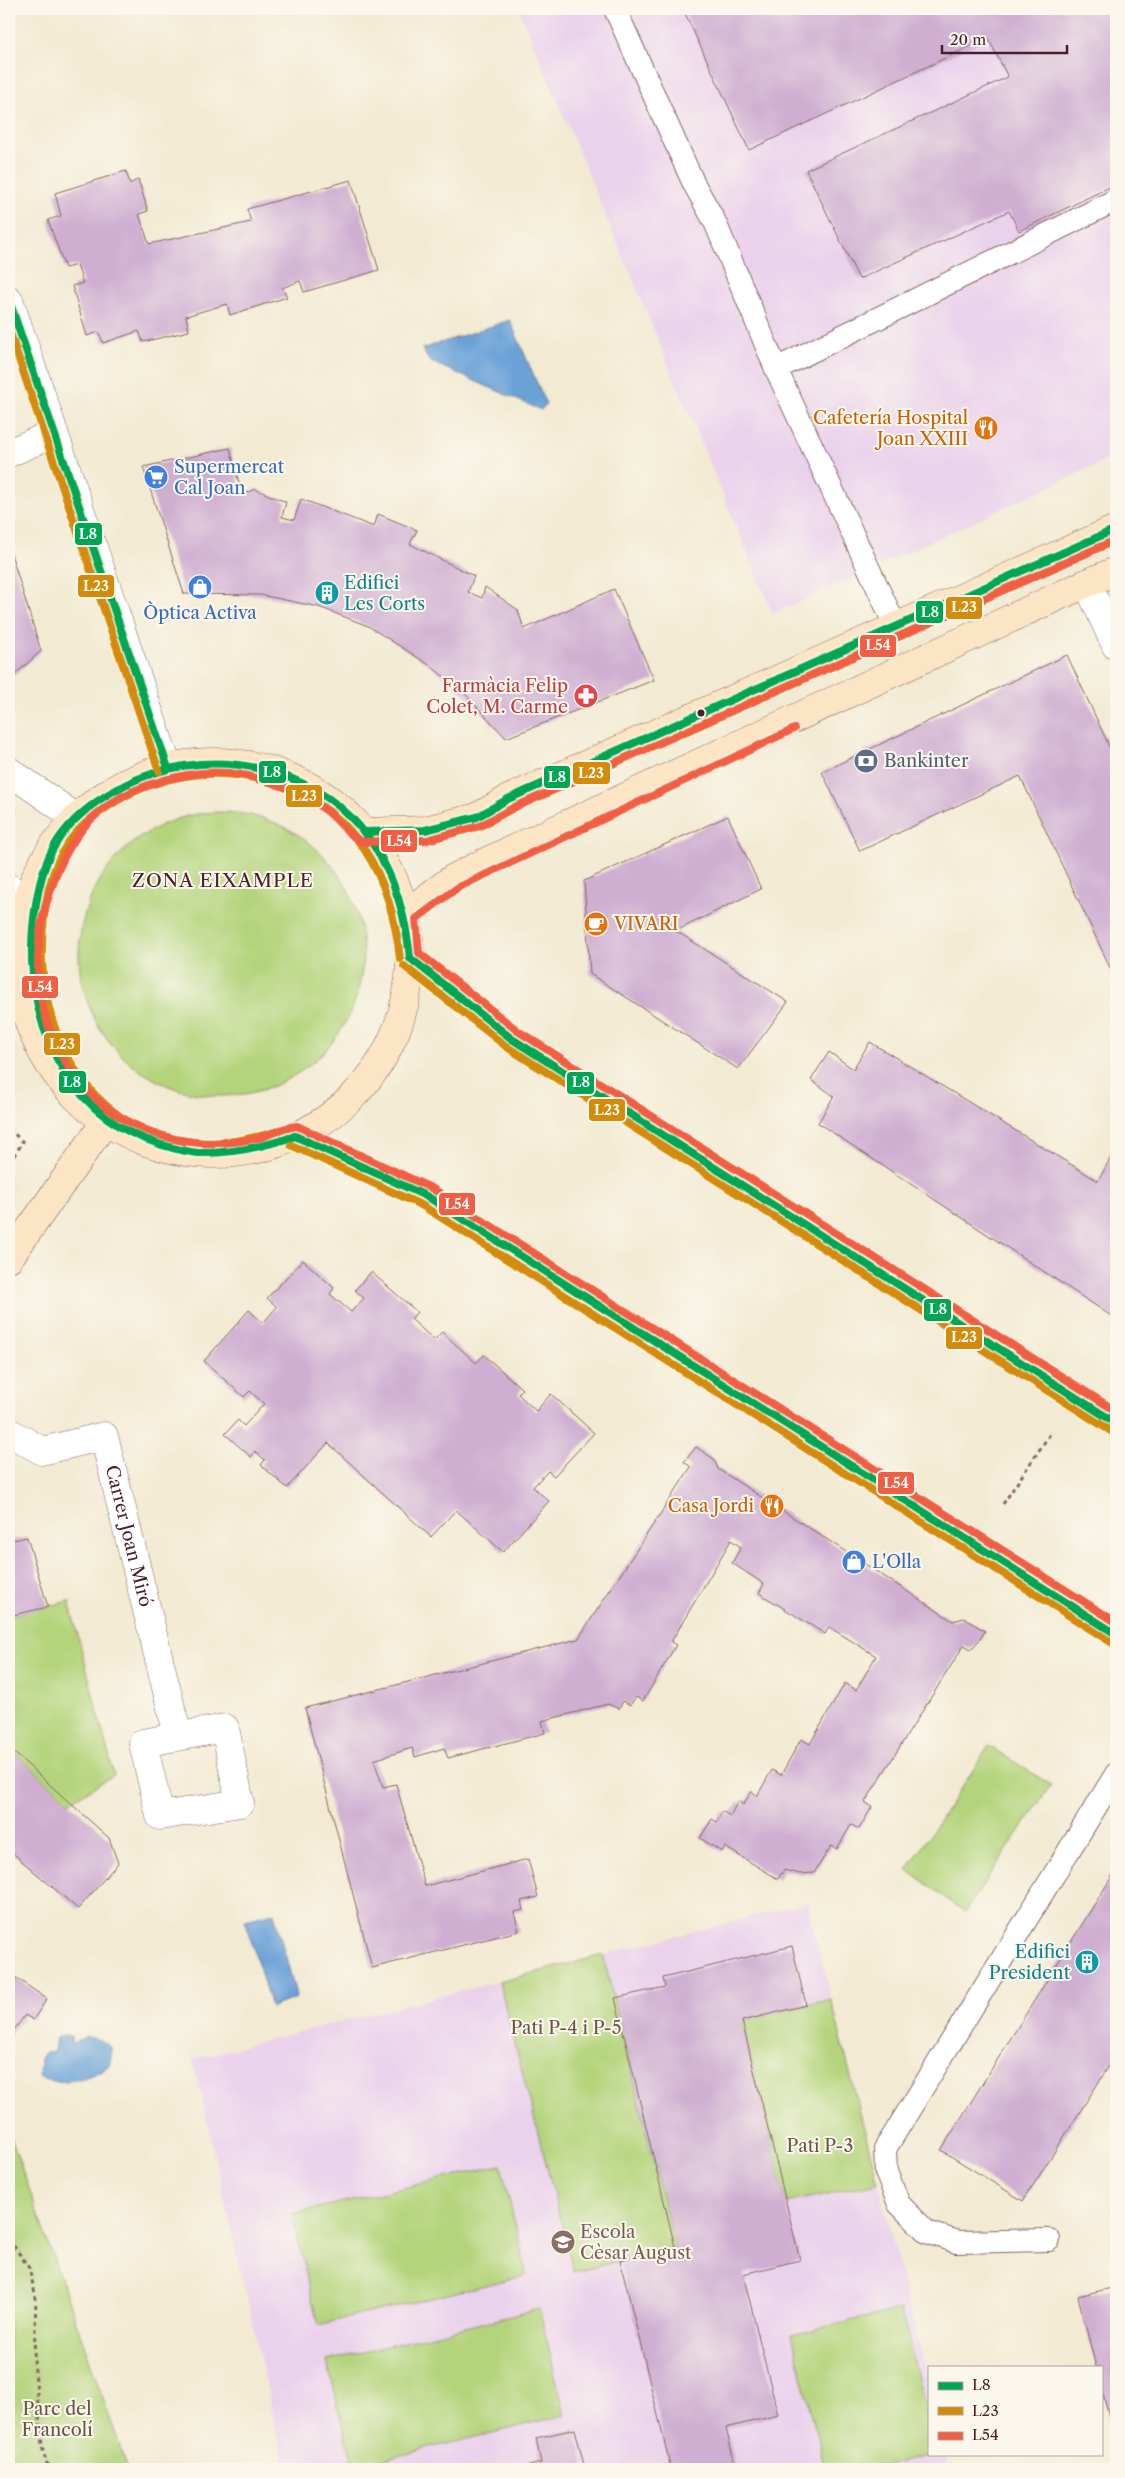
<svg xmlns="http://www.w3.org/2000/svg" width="1125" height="2478" font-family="'Libre Caslon Text',serif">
  <rect width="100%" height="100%" fill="#fbf7ec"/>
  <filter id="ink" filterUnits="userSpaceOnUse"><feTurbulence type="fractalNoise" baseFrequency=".02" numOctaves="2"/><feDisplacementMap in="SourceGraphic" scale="10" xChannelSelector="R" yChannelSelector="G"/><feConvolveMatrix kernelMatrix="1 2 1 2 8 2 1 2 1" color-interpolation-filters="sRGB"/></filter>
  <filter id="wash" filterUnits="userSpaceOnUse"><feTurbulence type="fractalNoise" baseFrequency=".0096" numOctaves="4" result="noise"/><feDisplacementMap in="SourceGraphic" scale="20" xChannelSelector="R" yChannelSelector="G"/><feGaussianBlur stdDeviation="1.12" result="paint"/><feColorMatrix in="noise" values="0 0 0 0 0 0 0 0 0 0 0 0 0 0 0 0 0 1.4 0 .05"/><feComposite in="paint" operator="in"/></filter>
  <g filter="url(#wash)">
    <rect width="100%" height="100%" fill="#f2ead2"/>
    <g fill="#ead1ec">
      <polygon points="519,9 1116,9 1116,456 773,614"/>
      <polygon points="807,1903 929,2384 929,2454 946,2454 949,2463 924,2469 285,2469 193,2059"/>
    </g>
    <g fill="#b4d47b" stroke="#7f7a53">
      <circle cx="221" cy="954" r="142"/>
      <polygon points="69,1601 114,1775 69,1802 9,1748 9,1616"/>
      <polygon points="989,1746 1051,1785 965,1912 907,1870"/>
      <polygon points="603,1955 675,2247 574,2272 499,1982"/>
      <polygon points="831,1999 878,2183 786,2203 742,2021"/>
      <polygon points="9,2137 11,2138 128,2469 9,2469"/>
      <polygon points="501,2165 527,2275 318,2325 292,2214"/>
      <polygon points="539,2309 565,2415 353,2467 327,2361"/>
      <polygon points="901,2309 929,2422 929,2454 935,2454 871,2469 825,2469 792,2335"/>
    </g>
    <g fill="#6aa2d8" stroke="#5a6082">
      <polygon points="510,320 546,404 541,410 429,361 422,349"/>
      <polygon points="274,1913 297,1998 271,2007 245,1920"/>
      <path d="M64,2035L71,2036V2042L75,2043C88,2032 99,2039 111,2047V2064C92,2079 61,2087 39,2077L40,2058L46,2052L54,2051L56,2038Z"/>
    </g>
    <g id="blocks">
      <g fill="#cfaed1">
        <polygon points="683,9 1116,9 1116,184 1019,231 1009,211 859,279 806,170 1008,77 988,38 749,150"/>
        <polygon points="126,171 130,184 138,179 148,211 139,214 149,244 251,222 247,209 351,180 379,270 304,292 300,281 282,288 287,297 230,315 227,304 186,316 189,331 143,342 139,331 103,343 99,332 87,336 72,286 83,283 77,265 65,268 48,220 61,216 55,193"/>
        <polygon points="230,448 242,495 255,489 286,502 282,517 294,520 301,499 374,527 378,514 417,530 410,544 474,576 468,592 482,598 485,587 518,610 524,629 614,589 654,680 506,738 465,694 431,666 368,626 319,607 261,595 184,594 143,467"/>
        <polygon points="9,547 41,651 9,680"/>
        <polygon points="1067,655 1116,761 1116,980 1020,776 860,851 822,772"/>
        <polygon points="728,816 761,889 676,931 788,1002 738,1069 590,974 584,881"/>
        <polygon points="870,1042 1098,1181 1116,1148 1116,1319 818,1123 834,1096 811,1080 829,1052 853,1069"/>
        <polygon points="303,1260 334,1288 330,1294 351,1312 364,1298 355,1290 371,1272 417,1312 411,1319 434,1340 442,1332 476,1363 484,1355 522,1389 518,1394 536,1411 551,1394 594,1433 554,1476 548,1471 533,1487 549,1501 503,1552 456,1510 431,1537 328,1443 287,1488 261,1465 265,1460 255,1451 251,1457 225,1434 238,1420 244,1426 264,1404 250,1391 244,1397 204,1361 249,1310 263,1323 277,1307 267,1298"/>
        <polygon points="696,1447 714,1459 718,1469 953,1621 964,1618 985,1631 981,1638 971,1649 964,1645 865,1802 872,1807 859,1829 851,1825 837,1849 831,1846 814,1873 800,1874 784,1870 778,1879 725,1847 722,1852 700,1838 712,1819 717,1822 722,1811 730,1816 738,1801 743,1805 752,1791 757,1796 772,1770 781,1775 801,1739 810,1744 845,1683 856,1690 876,1656 829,1627 825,1634 759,1593 764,1584 732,1563 741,1547 731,1540 671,1642 676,1645 643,1701 636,1697 630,1705 623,1701 619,1709 608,1704 542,1721 545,1733 448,1758 444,1748 415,1757 412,1748 374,1760 383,1787 396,1784 425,1886 528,1859 538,1897 521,1901 523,1910 514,1912 519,1931 372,1968 305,1708 578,1639 691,1467 684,1462"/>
        <polygon points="27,1537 48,1607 9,1616 9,1541"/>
        <polygon points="9,1748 109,1838 118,1863 78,1909 9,1850"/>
        <polygon points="1116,1870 1116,2055 1023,2201 941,2150"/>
        <polygon points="792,1946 806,2005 742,2021 800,2260 743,2274 778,2415 726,2428 736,2469 671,2469 620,2260 675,2247 615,1998 665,1987 663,1978"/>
        <polygon points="9,1973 47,1999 33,2020 25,2015 9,2037"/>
        <polygon points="1116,2287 1116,2442 1101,2387 1101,2367 1096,2367 1078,2296"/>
        <polygon points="575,2429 585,2469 517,2469 541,2463 536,2438"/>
      </g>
    </g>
  </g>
  <g filter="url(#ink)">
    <use href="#blocks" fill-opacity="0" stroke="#856665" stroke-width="1"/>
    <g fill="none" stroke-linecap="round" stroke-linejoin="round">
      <defs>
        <g id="lane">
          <polyline points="615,9 694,184 715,222 776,369 895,625"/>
          <polyline points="776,369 1116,200"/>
          <polyline points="1049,2240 957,2242 927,2232 899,2204 886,2172 885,2149 1116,1774"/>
        </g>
        <g id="street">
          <polyline points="9,300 168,768"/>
          <polyline points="9,453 54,433"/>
          <polyline points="1087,583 1116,646"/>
          <polyline points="9,771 78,819"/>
          <polyline points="9,888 27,900"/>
          <polyline points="410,958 512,1039 1116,1423"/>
          <polyline points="295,1136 428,1197 1116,1634"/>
          <path id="s1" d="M9,1432L42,1451L104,1436L178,1736"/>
          <polygon points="225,1728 240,1803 160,1816 143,1743"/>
        </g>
        <g id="secondary">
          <circle cx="214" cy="958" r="196"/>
          <polyline points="364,832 425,830 477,817 508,799 1116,529"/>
          <polyline points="405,914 452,879 485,862 1087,583 1116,571"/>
          <polyline points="9,1258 106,1121"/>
        </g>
      </defs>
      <use href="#lane" stroke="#856665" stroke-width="24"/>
      <use href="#street" stroke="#856665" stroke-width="29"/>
      <use href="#secondary" stroke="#856665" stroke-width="29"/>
      <g stroke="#856665" stroke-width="3" stroke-dasharray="4 4" stroke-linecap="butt">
        <polyline points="9,1129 23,1142 9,1163"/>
        <polyline points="1003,1504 1052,1431"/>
        <polyline points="9,2239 29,2268 36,2298 34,2360 42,2446 48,2469"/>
      </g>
      <use href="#lane" stroke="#fff" stroke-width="22"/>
      <use href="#street" stroke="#fff" stroke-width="28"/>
      <use href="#secondary" stroke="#fce5c4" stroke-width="28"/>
      <defs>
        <g id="bus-1">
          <polyline points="9,300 168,768"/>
          <polyline points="364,832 425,830 477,817 508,799 1116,529"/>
          <polyline points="410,958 512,1039 1116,1423"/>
          <path d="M295,1136C263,1147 231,1154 198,1153C184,1152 172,1148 159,1144C76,1118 36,1044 32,961C31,927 37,875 55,845C75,811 117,785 154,773C199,759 246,761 290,778C369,809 402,879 410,958"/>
          <polyline points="295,1136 428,1197 1116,1634"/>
        </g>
        <g id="bus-2">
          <polyline points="9,330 159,771"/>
          <polyline points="364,842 427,840 480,826 513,808 1116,540"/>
          <polyline points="404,966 507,1047 1111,1431"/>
          <path d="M292,1127C260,1137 228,1145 195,1142C99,1134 46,1050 42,961C41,927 46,881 63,851C80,820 124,793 157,783C200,769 245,772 287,788C362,817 392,884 400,959"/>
          <polyline points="291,1145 423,1206 1111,1642"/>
        </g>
        <g id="bus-3">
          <path d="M1116,540L513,808L480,826L427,840L362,842C350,837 339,821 328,812C301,790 264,777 229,773C182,769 116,789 85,826C71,842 60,864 53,884C11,991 58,1112 175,1139C204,1146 233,1144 262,1137C273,1133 286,1126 297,1126L433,1189L1116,1622"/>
          <polyline points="794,729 457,888 416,919 419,953 518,1031 1116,1411"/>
        </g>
      </defs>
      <use href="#bus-1" stroke="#fbf7ec" stroke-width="11"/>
      <use href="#bus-2" stroke="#fbf7ec" stroke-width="11"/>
      <use href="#bus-3" stroke="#fbf7ec" stroke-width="11"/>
      <use href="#bus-1" stroke="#00a651" stroke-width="8"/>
      <use href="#bus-2" stroke="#d48b09" stroke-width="8"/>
      <use href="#bus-3" stroke="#f15e43" stroke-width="8"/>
    </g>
  </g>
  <defs>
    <symbol id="restaurant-disc" viewBox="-11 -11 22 22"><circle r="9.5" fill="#e8710a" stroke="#fbf7ec"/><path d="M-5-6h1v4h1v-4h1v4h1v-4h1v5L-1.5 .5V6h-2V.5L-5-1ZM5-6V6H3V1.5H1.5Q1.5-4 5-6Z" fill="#fff"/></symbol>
    <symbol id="supermarket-disc" viewBox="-11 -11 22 22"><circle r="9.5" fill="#3f7fe0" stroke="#fbf7ec"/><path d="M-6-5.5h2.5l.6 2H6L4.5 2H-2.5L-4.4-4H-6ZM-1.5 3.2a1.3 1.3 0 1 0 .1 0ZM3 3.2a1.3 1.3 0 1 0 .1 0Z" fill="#fff"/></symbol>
    <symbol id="shop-disc" viewBox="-11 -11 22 22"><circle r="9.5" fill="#3f7fe0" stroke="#fbf7ec"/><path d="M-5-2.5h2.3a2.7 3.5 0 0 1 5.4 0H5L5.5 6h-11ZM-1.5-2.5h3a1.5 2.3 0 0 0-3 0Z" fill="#fff"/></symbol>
    <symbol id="building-disc" viewBox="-11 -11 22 22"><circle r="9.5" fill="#0f9aa8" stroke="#fbf7ec"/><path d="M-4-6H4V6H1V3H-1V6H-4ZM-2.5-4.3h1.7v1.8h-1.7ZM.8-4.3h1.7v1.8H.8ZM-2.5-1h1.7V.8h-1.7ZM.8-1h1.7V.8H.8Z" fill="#fff"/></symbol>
    <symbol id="pharmacy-disc" viewBox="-11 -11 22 22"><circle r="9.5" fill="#e0444e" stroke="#fbf7ec"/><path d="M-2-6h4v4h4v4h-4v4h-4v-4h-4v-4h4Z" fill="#fff"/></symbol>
    <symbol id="bank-disc" viewBox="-11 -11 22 22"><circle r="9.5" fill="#5c6f8a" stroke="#fbf7ec"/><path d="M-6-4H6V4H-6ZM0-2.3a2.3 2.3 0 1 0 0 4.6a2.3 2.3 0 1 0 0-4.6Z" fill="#fff"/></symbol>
    <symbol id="cafe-disc" viewBox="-11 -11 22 22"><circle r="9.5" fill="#e8710a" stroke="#fbf7ec"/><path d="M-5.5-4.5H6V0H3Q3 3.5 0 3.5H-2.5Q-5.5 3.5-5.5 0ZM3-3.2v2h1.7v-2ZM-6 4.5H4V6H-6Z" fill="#fff"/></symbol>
    <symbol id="school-disc" viewBox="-11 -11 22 22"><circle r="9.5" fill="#8d6e63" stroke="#fbf7ec"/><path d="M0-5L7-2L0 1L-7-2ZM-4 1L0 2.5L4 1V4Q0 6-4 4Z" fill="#fff"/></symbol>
  </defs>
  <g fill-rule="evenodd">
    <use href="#restaurant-disc" x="972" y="414" width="28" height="28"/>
    <use href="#supermarket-disc" x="142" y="463" width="28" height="28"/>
    <use href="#shop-disc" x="186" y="573" width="28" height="28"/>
    <use href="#building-disc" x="313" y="579" width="28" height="28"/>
    <use href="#pharmacy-disc" x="572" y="682" width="28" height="28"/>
    <use href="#bank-disc" x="852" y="747" width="28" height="28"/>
    <use href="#cafe-disc" x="582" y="910" width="28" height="28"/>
    <use href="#restaurant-disc" x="758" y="1492" width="28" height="28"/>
    <use href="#shop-disc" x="840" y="1548" width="28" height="28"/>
    <use href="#building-disc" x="1073" y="1948" width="28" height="28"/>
    <use href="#school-disc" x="549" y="2228" width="28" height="28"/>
  </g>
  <circle fill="#4a1f2b" stroke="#fbf7ec" stroke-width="2" cx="701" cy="713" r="4.5"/>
  <g text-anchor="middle" stroke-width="4" stroke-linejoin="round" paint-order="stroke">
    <g font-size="18" fill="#c56008" stroke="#fbf7ec" text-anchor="end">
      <text x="968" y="424">Cafetería Hospital<tspan x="968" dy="21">Joan XXIII</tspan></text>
      <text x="614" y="930" text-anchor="start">VIVARI</text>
      <text x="754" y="1512">Casa Jordi</text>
    </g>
    <g font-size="18" fill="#366cbe" stroke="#fbf7ec" text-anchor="start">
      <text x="174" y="473">Supermercat<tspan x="174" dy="21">Cal Joan</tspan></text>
      <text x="200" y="619" text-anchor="middle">Òptica Activa</text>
      <text x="872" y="1568">L'Olla</text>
    </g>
    <g font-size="18" fill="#0d838f" stroke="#fbf7ec" text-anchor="start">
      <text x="344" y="589">Edifici<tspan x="344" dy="21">Les Corts</tspan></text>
      <text x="1070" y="1958" text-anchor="end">Edifici<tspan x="1070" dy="21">President</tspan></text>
    </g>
    <g font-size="18" fill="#be3a42" stroke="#fbf7ec" text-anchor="end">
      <text x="568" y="692">Farmàcia Felip<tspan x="568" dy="21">Colet, M. Carme</tspan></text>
    </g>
    <g font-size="18" fill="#4e5e75" stroke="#fbf7ec" text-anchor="start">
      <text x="884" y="767">Bankinter</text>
    </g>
    <g font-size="18" fill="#4a1f2b" stroke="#fbf7ec">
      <text dy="6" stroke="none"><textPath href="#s1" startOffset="205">Carrer Joan Miró</textPath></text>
    </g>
    <g font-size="18" fill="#6a5543" stroke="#fbf7ec">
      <text x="566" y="2034">Pati P-4 i P-5</text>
      <text x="820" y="2152">Pati P-3</text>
      <text x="57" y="2415">Parc del<tspan x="57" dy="21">Francolí</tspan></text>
    </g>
    <g font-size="18" fill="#785e54" stroke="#fbf7ec" text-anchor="start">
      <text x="580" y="2238">Escola<tspan x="580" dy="21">Cèsar August</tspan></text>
    </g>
    <g font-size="19" letter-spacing="1" fill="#4a1f2b" stroke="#fbf7ec">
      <text x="223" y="887">ZONA EIXAMPLE</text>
    </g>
  </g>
  <g stroke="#fbf7ec" stroke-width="2">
    <rect x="74" y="522" width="29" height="24" rx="5" fill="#00a651"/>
    <rect x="77" y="574" width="38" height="24" rx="5" fill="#d48b09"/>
    <rect x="945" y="596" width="38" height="24" rx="5" fill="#d48b09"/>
    <rect x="915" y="600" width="29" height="24" rx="5" fill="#00a651"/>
    <rect x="859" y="634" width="38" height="24" rx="5" fill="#f15e43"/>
    <rect x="258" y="760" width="29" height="24" rx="5" fill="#00a651"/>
    <rect x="572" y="761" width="39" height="24" rx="5" fill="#d48b09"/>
    <rect x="543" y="765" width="28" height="24" rx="5" fill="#00a651"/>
    <rect x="285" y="784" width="38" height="24" rx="5" fill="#d48b09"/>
    <rect x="380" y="829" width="38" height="24" rx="5" fill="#f15e43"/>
    <rect x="21" y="975" width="38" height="24" rx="5" fill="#f15e43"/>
    <rect x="43" y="1032" width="38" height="24" rx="5" fill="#d48b09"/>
    <rect x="58" y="1070" width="29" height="24" rx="5" fill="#00a651"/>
    <rect x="566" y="1071" width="29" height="24" rx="5" fill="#00a651"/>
    <rect x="588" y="1098" width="38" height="24" rx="5" fill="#d48b09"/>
    <rect x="438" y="1192" width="38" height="24" rx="5" fill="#f15e43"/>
    <rect x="923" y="1298" width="29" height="24" rx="5" fill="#00a651"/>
    <rect x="945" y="1326" width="38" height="24" rx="5" fill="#d48b09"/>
    <rect x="877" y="1471" width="38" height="24" rx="5" fill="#f15e43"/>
  </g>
  <g font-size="14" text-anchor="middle" font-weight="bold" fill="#fff">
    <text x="88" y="539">L8</text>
    <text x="96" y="591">L23</text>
    <text x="964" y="612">L23</text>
    <text x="930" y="617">L8</text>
    <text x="878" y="650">L54</text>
    <text x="272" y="777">L8</text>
    <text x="591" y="778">L23</text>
    <text x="557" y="782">L8</text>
    <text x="304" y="801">L23</text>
    <text x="399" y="846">L54</text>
    <text x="40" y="992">L54</text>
    <text x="62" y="1049">L23</text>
    <text x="72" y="1087">L8</text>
    <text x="581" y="1087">L8</text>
    <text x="607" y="1115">L23</text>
    <text x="457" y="1209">L54</text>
    <text x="938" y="1314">L8</text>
    <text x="964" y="1342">L23</text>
    <text x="896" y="1488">L54</text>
  </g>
  <rect width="1125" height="2478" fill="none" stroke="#fbf7ec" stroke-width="30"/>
  <rect x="928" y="2366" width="175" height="90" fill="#fbf7ec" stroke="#b4a19f"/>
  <rect x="938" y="2382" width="25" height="8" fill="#00a651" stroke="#b4a19f"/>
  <text x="972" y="2390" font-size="15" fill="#4a1f2b">L8</text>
  <rect x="938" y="2407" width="25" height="8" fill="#d48b09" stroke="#b4a19f"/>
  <text x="972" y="2416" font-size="15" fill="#4a1f2b">L23</text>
  <rect x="938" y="2432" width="25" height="8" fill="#f15e43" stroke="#b4a19f"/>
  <text x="972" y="2440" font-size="15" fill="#4a1f2b">L54</text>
  <path d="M942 45v8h125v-8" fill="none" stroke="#4a1f2b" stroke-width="2.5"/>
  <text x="950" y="45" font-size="15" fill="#4a1f2b" stroke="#fbf7ec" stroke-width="4" paint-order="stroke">20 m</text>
</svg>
